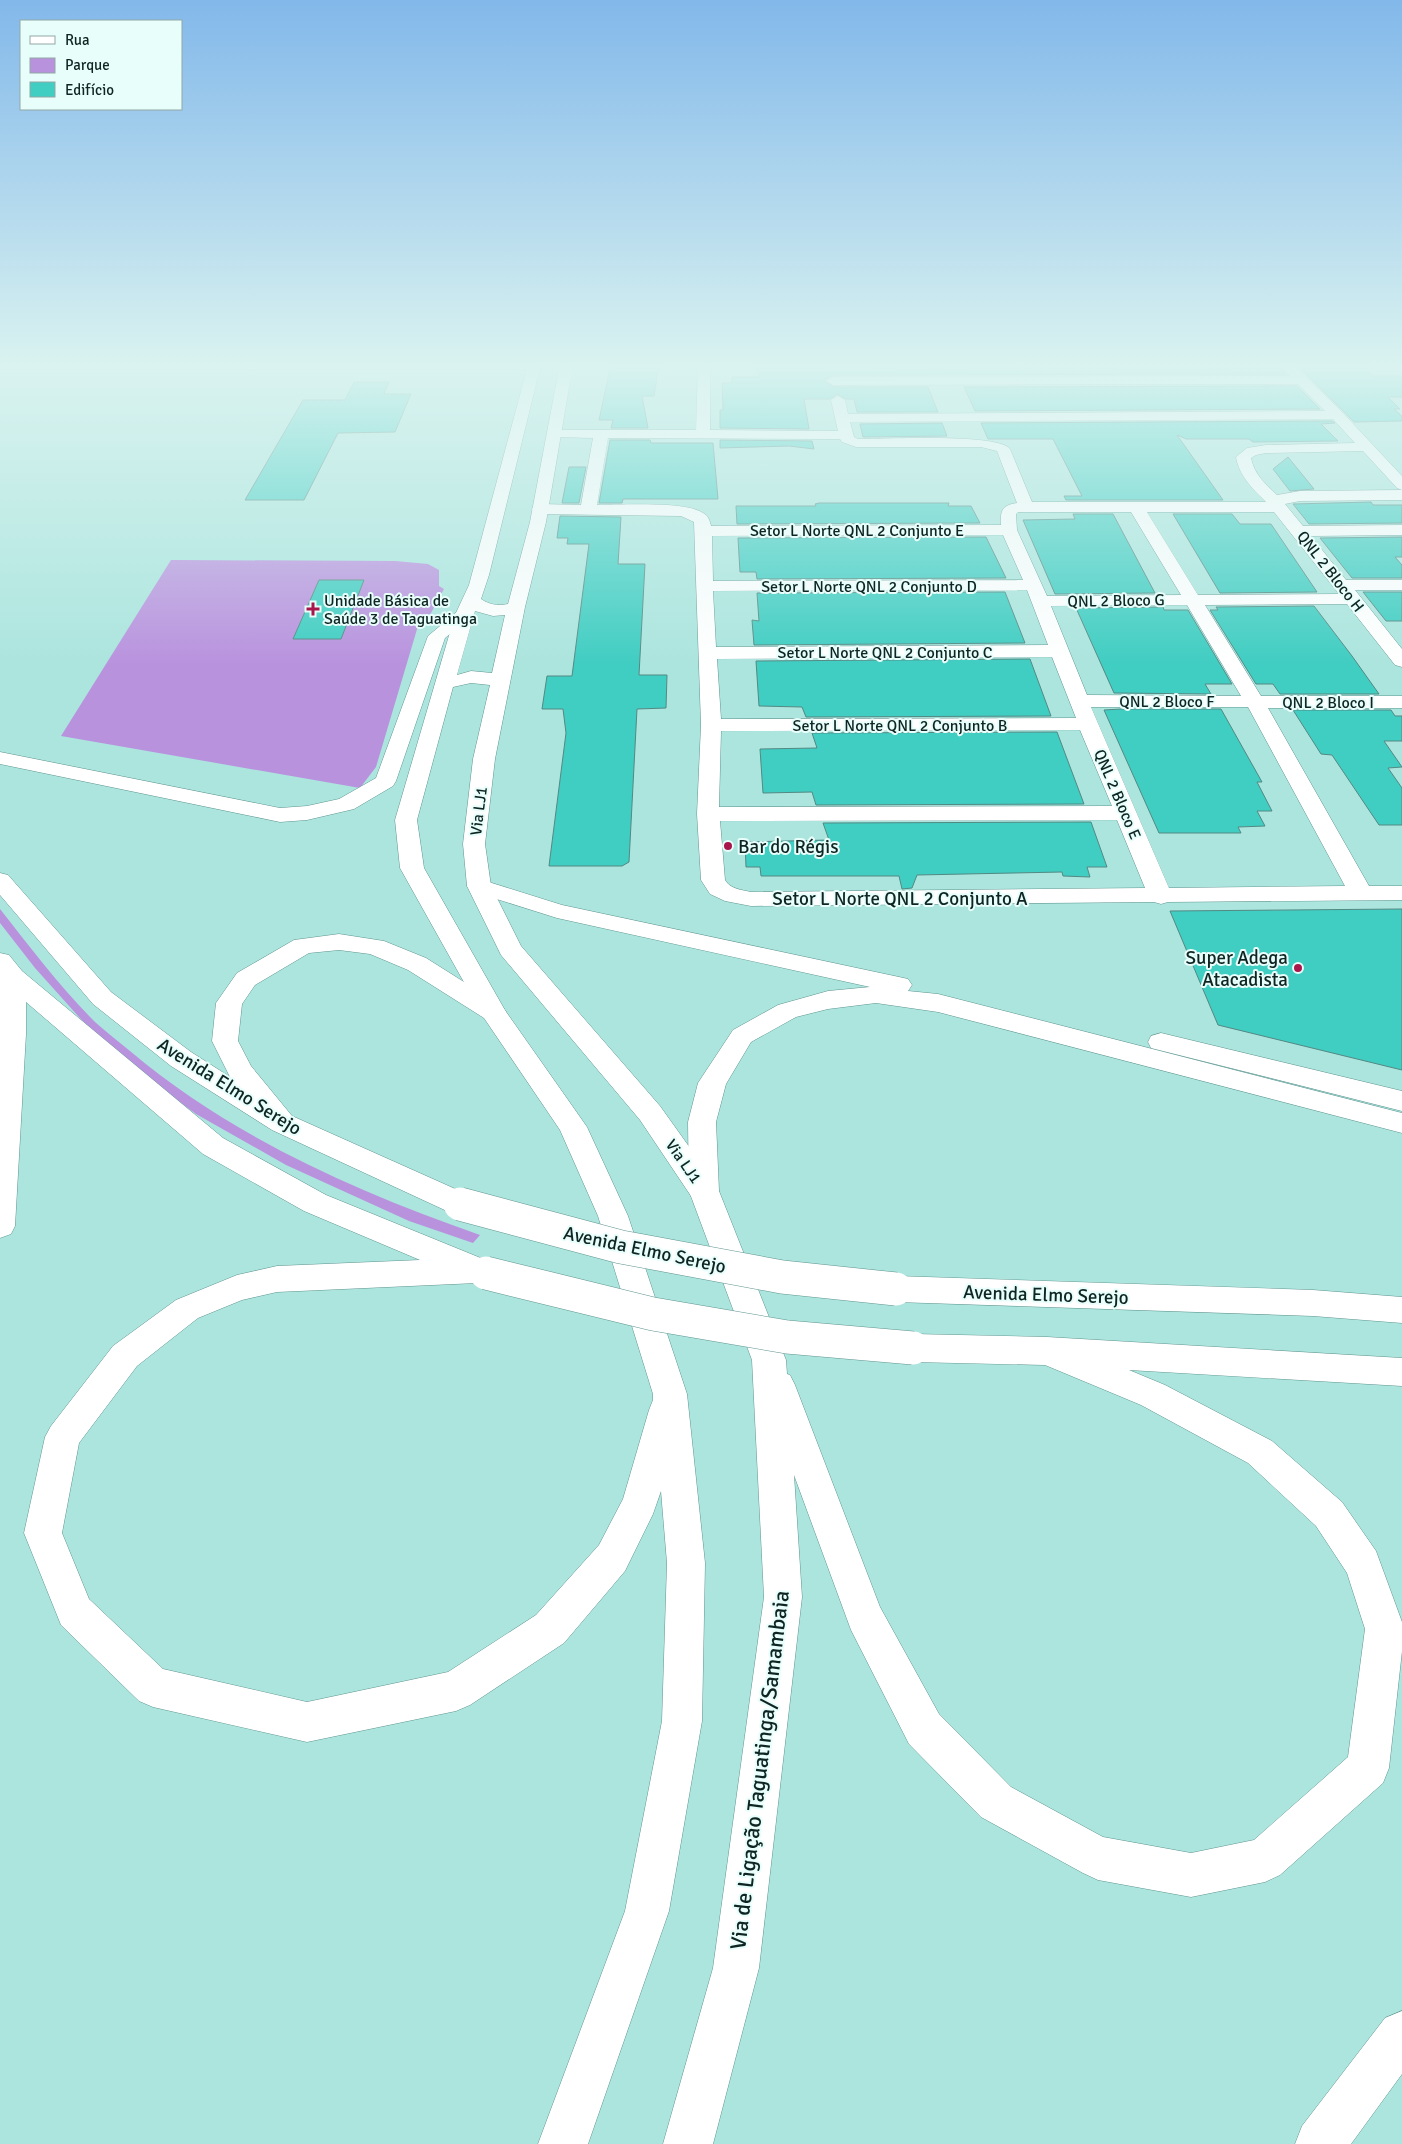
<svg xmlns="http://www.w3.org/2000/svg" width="1402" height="2144" font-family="Signika,sans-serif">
  <rect width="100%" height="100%" fill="#ace5de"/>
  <g fill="#b992de">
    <polygon points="171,560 395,561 428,564 439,570 439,586 444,589 431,613 418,626 376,767 360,788 61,736"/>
    <path d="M0,909C30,947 60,987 95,1022C106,1032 118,1041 130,1051C232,1137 355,1191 480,1235L473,1243L409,1221L286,1165L196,1114L152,1082L88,1027L35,968L0,923Z"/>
  </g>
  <g fill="#40cdc2" stroke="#538983">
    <polygon points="611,364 659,364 654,396 642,396 648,428 611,428 613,420 599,420"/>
    <polygon points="754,364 1281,364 1281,368 1286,374 833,375 824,380 833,387 928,387 938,412 857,412 854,399 846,399 837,394 830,399 804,399 809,429 720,428 720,410 723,410 722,383 732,383 732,377 760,377"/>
    <polygon points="1296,364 1361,364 1373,376 1402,376 1402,397 1388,397 1400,409 1394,409 1402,416 1402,421 1354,422"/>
    <polygon points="354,382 389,382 384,394 411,394 395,432 338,433 304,500 245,500 303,400 345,400"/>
    <polygon points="1297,386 1320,409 975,411 964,387"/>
    <polygon points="1332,421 1335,423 1321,424 1338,441 1253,442 1249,439 1186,439 1177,435 1223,500 1066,500 1064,496 1082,496 1053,439 988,439 981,423"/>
    <polygon points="942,423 947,436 863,437 860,424"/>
    <polygon points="610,440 650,440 651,443 713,443 718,499 623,499 622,503 599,503"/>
    <polygon points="720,440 812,441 814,449 789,446 720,448"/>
    <polygon points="1288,457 1314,489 1290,491 1273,469"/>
    <polygon points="569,467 586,467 579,503 562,503"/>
    <polygon points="1371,502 1373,505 1402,505 1402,523 1309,524 1293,504"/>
    <polygon points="819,503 949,503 948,506 971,506 980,523 737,524 736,506 816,506 815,504"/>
    <polygon points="1073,514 1113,514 1155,593 1055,594 1023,520 1075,519"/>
    <polygon points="1173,514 1232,514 1240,524 1271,524 1317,592 1220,593"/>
    <polygon points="560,516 621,517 618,564 645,564 639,675 667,675 666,708 637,709 629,862 622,866 549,866 566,733 563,709 542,709 547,676 572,676 589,544 567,544 568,538 557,538"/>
    <polygon points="986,537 1006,578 757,579 756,572 740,572 738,538"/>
    <polygon points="1402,537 1402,557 1395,557 1402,565 1402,578 1352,578 1320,538"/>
    <polygon points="319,580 364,580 341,639 293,639"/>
    <polygon points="1005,592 1025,643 754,645 752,620 759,621 757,593"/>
    <polygon points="1363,592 1402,592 1402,621 1386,621"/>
    <polygon points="1314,606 1352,656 1379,694 1280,694 1273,684 1256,684 1210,610 1218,610 1216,607"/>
    <polygon points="1163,607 1164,610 1188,610 1232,684 1205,684 1211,694 1114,693 1076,608"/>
    <polygon points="1030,659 1051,716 806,717 802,707 759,706 756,661"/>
    <polygon points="1121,709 1221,709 1262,782 1257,782 1272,811 1257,811 1265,826 1238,827 1241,833 1159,833 1104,710"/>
    <polygon points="1293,710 1391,710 1395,716 1402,716 1402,741 1384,741 1402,767 1388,768 1402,788 1402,825 1379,825 1332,755 1321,754"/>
    <polygon points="1057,732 1084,804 816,805 812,792 763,793 760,749 817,748 812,733"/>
    <polygon points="1091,822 1107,867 1087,867 1090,877 1063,876 1062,872 917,875 912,888 902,889 899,876 761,876 760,867 746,867 745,842 829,840 823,823"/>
    <polygon points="1402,909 1402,1070 1218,1025 1170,911"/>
  </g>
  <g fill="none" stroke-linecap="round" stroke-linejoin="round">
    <defs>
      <path id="street" d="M698,364H710V430L838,431L831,400L838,396L845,400L848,414L1325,411L1298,384L833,385L826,381L833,377L1290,376L1282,367L1283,364H1293L1342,412L1402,476V490L1397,488L1363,451L1266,453L1256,455L1251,458C1254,474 1266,485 1277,495L1300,491L1402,490V500L1300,501L1285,504L1303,526L1402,525V535L1311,536L1346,580H1402V590H1355L1402,649V667L1395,665L1347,604L1205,605L1261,696H1402V708H1268L1369,886H1402V900L1168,902L1161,904L1154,902L751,906L725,901L710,894L701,880L697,814L701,725L694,522L681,516L540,514L534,512L532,509L534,506L540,504L581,505L593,438L555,437L550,436L548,433L550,430H696ZM1333,419L1355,443L1266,445L1247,448L1236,457C1239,476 1253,489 1266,502H1032L1010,449C999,433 883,439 858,439L854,437L850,422ZM608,438L840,439L842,442L856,447H981L997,451L1017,503C1002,505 1000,511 1001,525L711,526C710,521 708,515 703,513C686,501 620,505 597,505ZM1018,512H1131L1181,595L1047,596L1017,530L1016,514ZM1147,512H1274L1339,594L1198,595ZM1003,535L1023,580L713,581L712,536ZM1027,590L1048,645L716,647L713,591ZM1187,605L1241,696L1087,695L1051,606ZM1052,657L1076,718L721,719L717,659ZM1091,707H1248L1345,886L1169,888ZM1080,730L1112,806L719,807L721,731ZM1117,820L1145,888L751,892C742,890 730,889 725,880L720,821Z"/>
      <path id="secondary" d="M0,364H541L489,575L481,599C490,605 497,606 508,604L530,522L560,364H573L546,522L525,607L495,759L485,844L491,886L521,946L660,1106L715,1183L719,1191L715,1199L704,1202L693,1199L640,1120L501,955L467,886L463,844L473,759L490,685L471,683L453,687L417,820L424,868L506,1012L502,1018L493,1021L484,1018L400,868L395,820L455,615L469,585L527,369H0ZM475,611L493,616L505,615L492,673L471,671L457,675Z"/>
      <g id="primary">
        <polygon points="464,610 470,611 473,615 445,638 396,781 393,786 354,809 307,820 280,822 0,764 0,752 280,808 307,806 339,799 376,778 428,636 458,611"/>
        <polygon points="0,873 8,875 111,992 191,1052 230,1077 212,1041 216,1003 237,973 294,940 339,934 384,941 426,958 502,1006 587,1127 628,1216 687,1394 705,1563 702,1721 669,1911 588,2144 538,2144 625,1911 662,1721 667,1563 661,1491 653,1514 625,1571 564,1643 470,1705 456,1711 307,1742 153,1707 139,1701 61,1625 24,1533 45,1437 51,1426 113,1346 176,1300 237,1275 277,1266 420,1260 304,1211 203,1154 26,1002 26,1034 15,1226 11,1234 0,1238 0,953 9,955 22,971 223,1138 326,1195 488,1261 493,1270 488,1279 477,1283 277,1292 242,1300 198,1318 137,1366 79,1443 62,1533 89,1599 163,1669 307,1702 448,1672 536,1615 599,1545 623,1499 649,1410 653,1400 653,1394 598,1216 560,1130 484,1018 408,970 370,954 339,950 309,953 255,985 242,1004 238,1041 251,1066 292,1116 471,1196 475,1204 471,1212 460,1216 449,1212 272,1130 171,1066 93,1004 0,895"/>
        <polygon points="479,879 562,905 899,977 908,979 912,985 908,991 938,994 1402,1113 1402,1133 938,1012 876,1003 828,1009 796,1017 751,1042 726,1084 716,1122 719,1191 786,1360 787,1374 790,1375 795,1385 880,1607 939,1714 1011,1787 1103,1837 1191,1853 1254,1840 1348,1757 1365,1629 1347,1573 1316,1526 1248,1463 1141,1405 1045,1365 913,1362 901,1358 896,1348 901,1338 913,1334 1047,1337 1402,1358 1402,1386 1129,1370 1165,1385 1272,1441 1342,1502 1376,1551 1402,1622 1402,1651 1389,1768 1383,1783 1280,1875 1265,1882 1191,1897 1098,1880 1083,1873 981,1817 909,1744 851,1630 794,1475 802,1597 759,1968 713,2144 663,2144 713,1968 764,1597 752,1360 689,1191 688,1122 698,1083 733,1030 778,1005 828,991 870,987 557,918 471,891 467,886 471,881"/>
        <polygon points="1161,1033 1402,1091 1402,1111 1151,1048 1148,1042 1151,1036"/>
        <polygon points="896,1276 1313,1290 1402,1297 1402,1323 1313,1316 896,1302 885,1298 880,1289 885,1280"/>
        <polygon points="1402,2011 1402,2074 1351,2144 1295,2144 1302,2126 1385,2018"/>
      </g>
    </defs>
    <use href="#street" stroke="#5f9590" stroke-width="1"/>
    <use href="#secondary" stroke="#5f9590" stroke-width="1"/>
    <use href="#primary" stroke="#5f9590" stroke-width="1"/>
    <use href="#street" fill="#fff" fill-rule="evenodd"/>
    <use href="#secondary" fill="#fff" fill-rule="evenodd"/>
    <use href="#primary" fill="#fff" fill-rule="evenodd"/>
    <defs>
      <g id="primary-bridge">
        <polyline points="460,1204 621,1247 782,1277 896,1289"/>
        <polyline points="486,1273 653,1314 787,1337 913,1348"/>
      </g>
    </defs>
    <use href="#primary-bridge" stroke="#5f9590" stroke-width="34" stroke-linecap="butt"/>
    <use href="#primary-bridge" stroke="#fff" stroke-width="33"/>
  </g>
  <linearGradient id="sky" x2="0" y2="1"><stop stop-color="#82b8ea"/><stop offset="0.55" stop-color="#daf3f0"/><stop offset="1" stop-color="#daf3f0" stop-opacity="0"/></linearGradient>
  <rect width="1402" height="665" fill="url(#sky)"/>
  <g fill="#a9164b" stroke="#e8fefb" stroke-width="2">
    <path d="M310.5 601.5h5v5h5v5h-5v5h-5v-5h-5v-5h5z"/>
    <circle cx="728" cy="846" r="5"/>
    <circle cx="1298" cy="968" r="5"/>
  </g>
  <g text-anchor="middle" stroke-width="4" stroke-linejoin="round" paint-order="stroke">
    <g font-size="16" fill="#0e2523" stroke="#e8fefb">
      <text x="857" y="536">Setor L Norte QNL 2 Conjunto E</text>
      <text transform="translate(1331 571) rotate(52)" y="6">QNL 2 Bloco H</text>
      <text x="869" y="592">Setor L Norte QNL 2 Conjunto D</text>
      <text transform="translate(1116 600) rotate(-1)" y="6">QNL 2 Bloco G</text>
      <text x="885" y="658">Setor L Norte QNL 2 Conjunto C</text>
      <text x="1167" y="707">QNL 2 Bloco F</text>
      <text x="1328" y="708">QNL 2 Bloco I</text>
      <text x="900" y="731">Setor L Norte QNL 2 Conjunto B</text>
      <text transform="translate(1118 794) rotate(67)" y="6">QNL 2 Bloco E</text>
      <text transform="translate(478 811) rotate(-83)" y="6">Via LJ1</text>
      <text transform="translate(684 1161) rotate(55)" y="6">Via LJ1</text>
    </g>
    <g font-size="16" fill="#0e2523" stroke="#e8fefb" text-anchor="start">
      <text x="324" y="606">Unidade Básica de<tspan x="324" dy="18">Saúde 3 de Taguatinga</tspan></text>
    </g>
    <g font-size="19" fill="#0e2523" stroke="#e8fefb" text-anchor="start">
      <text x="738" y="853">Bar do Régis</text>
      <text x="1288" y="964" text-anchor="end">Super Adega<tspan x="1288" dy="22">Atacadista</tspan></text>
    </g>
    <g font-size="19" fill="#0e2523" stroke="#e8fefb">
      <text x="900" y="905">Setor L Norte QNL 2 Conjunto A</text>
      <text transform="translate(230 1086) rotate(32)" y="7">Avenida Elmo Serejo</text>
      <text transform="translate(645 1249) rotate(12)" y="7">Avenida Elmo Serejo</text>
      <text transform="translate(1046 1294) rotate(2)" y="7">Avenida Elmo Serejo</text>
    </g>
    <g font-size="22" fill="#0e2523" stroke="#e8fefb">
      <text transform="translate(759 1770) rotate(-83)" y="8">Via de Ligação Taguatinga/Samambaia</text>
    </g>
  </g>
  <rect x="20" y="20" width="162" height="90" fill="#e8fefb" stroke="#91a7a5"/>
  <rect x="30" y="36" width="25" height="8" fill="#ffffff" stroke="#91a7a5"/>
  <text x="65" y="45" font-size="15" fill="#0e2523">Rua</text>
  <rect x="30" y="58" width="25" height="15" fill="#b992de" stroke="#91a7a5"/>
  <text x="65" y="70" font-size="15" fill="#0e2523">Parque</text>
  <rect x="30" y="82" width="25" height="15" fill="#40cdc2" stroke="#91a7a5"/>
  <text x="65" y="95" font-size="15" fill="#0e2523">Edifício</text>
</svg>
